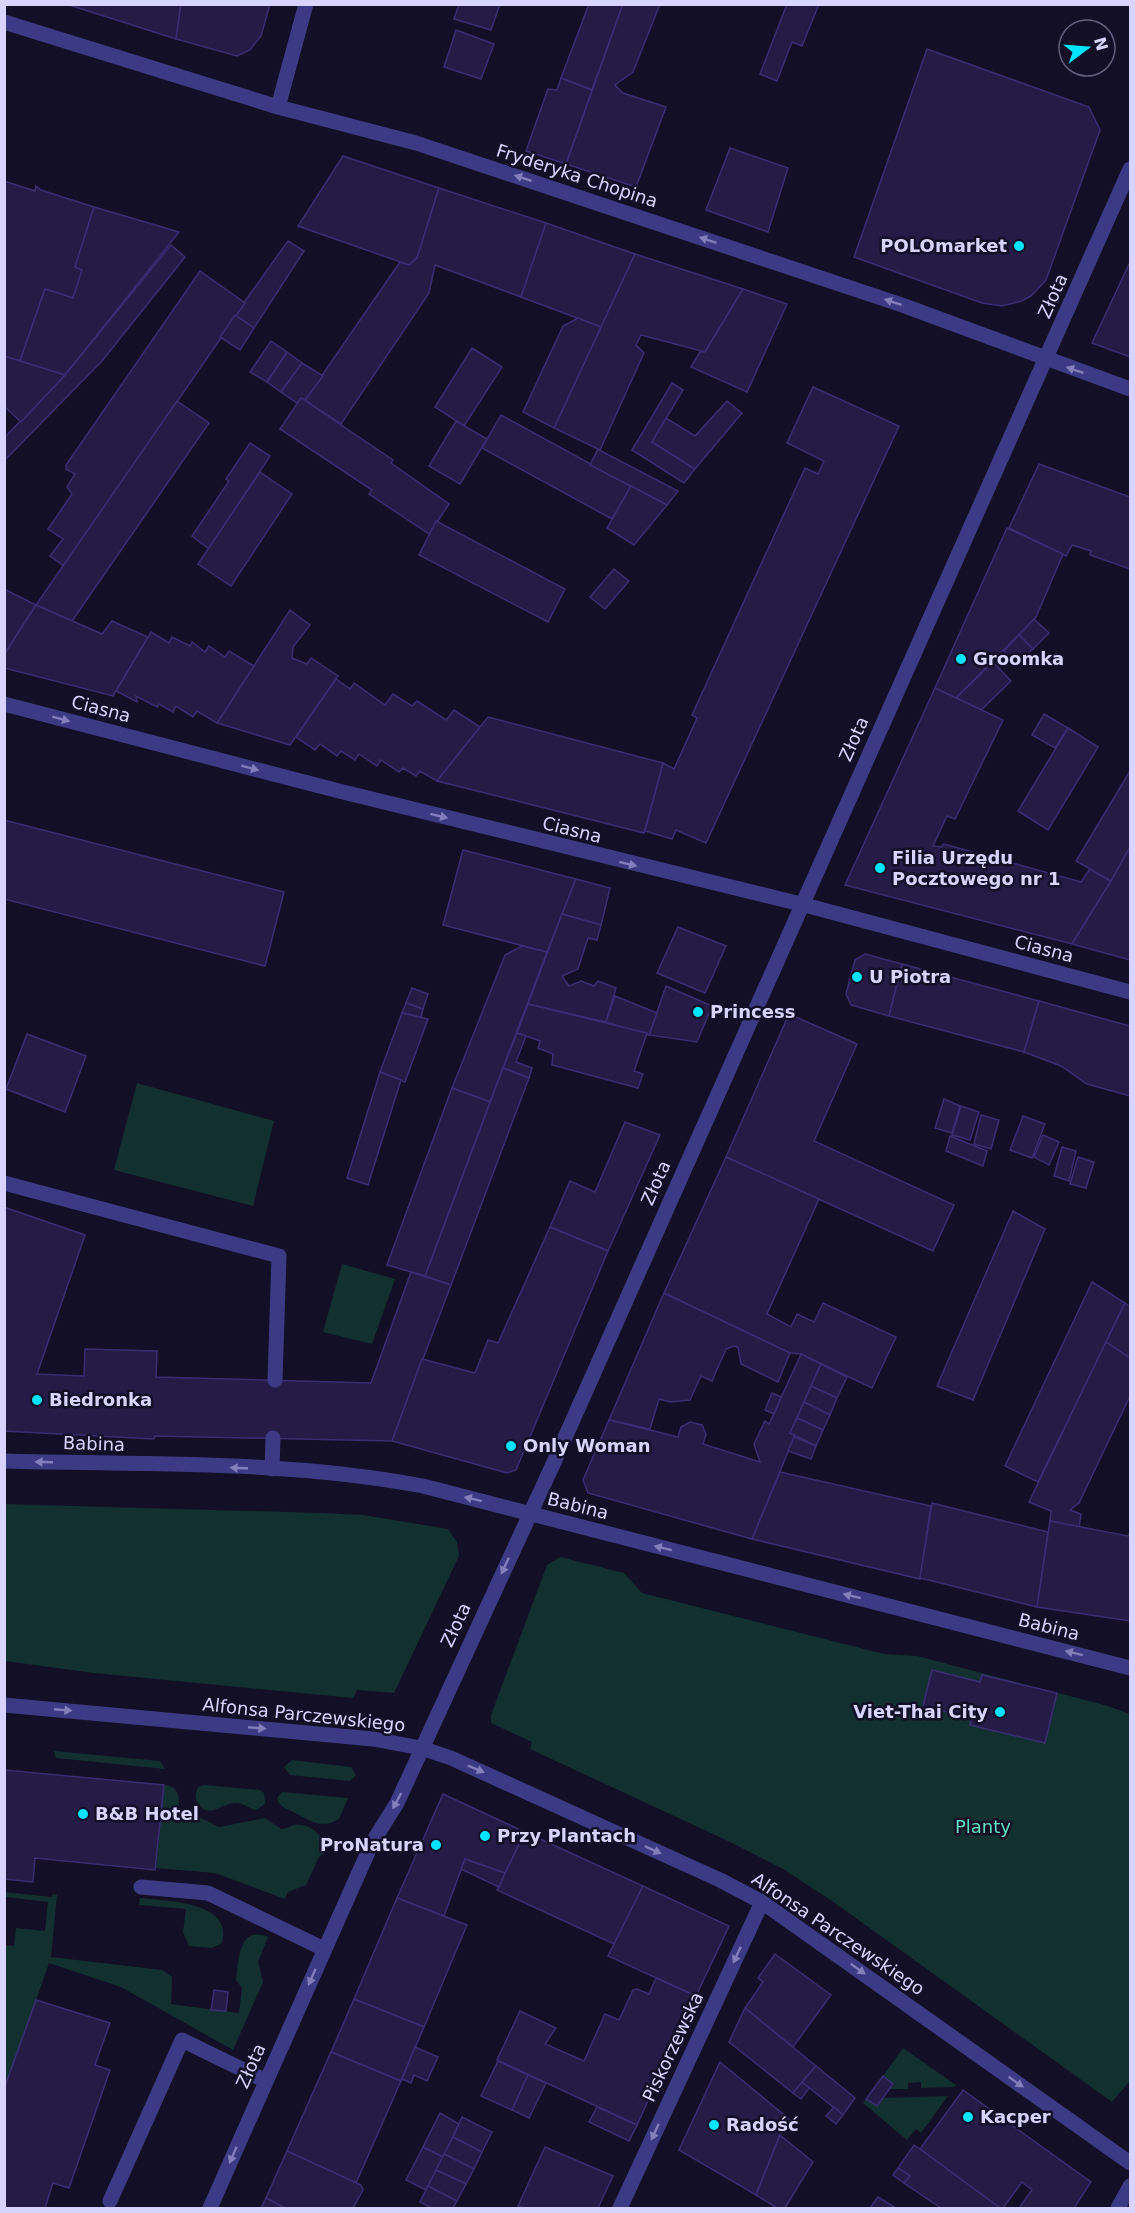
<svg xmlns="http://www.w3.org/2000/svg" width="1135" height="2213" font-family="'DejaVu Sans',sans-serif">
  <rect width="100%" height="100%" fill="#130f26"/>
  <g fill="#12302f">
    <polygon points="137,1083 274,1121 253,1206 114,1170"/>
    <polygon points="342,1264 395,1279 372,1344 323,1332"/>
    <polygon points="5,1504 322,1513 363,1515 448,1529 457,1542 459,1556 394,1693 357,1690 353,1698 94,1673 5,1661"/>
    <polygon points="560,1557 624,1573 642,1593 884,1654 917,1656 1108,1706 1130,1714 1130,2081 1112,2102 832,1901 783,1869 728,1841 530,1749 532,1742 491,1723 491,1715 547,1565"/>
    <polygon points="54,1751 160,1761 165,1769 56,1758"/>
    <polygon points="292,1760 351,1767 356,1775 350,1781 290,1775 284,1767"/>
    <path d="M164,1785C187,1788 174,1807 183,1820L201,1818L219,1827L265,1818L281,1829C287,1829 289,1826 295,1825C311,1822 327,1838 325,1853L319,1857L306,1885L288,1892L285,1899L215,1873L156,1868Z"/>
    <path d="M204,1785L260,1790L264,1793L265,1804L256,1810C248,1808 243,1802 234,1803C222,1804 209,1818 199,1805C194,1800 195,1794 198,1787Z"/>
    <path d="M282,1792L348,1798L339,1819C321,1830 311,1821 295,1813C287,1808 279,1808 277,1798Z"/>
    <path d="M4,1892L52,1897L53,1894L57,1895L51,1957L162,1970L172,1977L171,2004L239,2013L242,1988L236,1980C239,1960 238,1925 268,1937L258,1962L263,1982L233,2050L121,1987L49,1963L5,2089V1945L14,1946L16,1928L45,1931L48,1902L5,1897Z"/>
    <path d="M140,1898C165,1901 234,1901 222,1943L212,1948L189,1946L183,1932L186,1909L139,1905Z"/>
    <polygon points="903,2048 956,2085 954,2087 921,2088 921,2082 908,2083 908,2089 889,2089 893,2084 883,2076"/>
    <polygon points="948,2096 921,2133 916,2129 907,2140 863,2103 866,2099 877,2106 883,2098"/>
  </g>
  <g fill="#241b47" stroke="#3b2d73" stroke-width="1.5">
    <polygon points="66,4 181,4 176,39"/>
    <polygon points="181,4 270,4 261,36 250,50 237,56 176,39"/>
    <polygon points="459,4 500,4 491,30 454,19"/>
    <polygon points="589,4 623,4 592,90 561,78"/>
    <polygon points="623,4 660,4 633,72 615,85 623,93 666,107 636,187 566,164"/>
    <polygon points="787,4 819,4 802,46 792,42 777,81 760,74"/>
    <polygon points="456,30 494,44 481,79 444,67"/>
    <polygon points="927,49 1089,107 1100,130 1046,280 1031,296 1022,301 1002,306 982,303 854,257"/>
    <polygon points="561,78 592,90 566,164 526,151 548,89 557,90"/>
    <polygon points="730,148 788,168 768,232 706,210"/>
    <polygon points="343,156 439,188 417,258 409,265 298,226"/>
    <polygon points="4,181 35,191 36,186 41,190 94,207 75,267 82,270 73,298 45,289 20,361 4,356"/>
    <polygon points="439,188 546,223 521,297 435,265 429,293 341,424 305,400 400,262 409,265 417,258"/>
    <polygon points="94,207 179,232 65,375 20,361 45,289 73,298 82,270 75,267"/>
    <polygon points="546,223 635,254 601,327 521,297"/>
    <polygon points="288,241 304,251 254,328 235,315"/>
    <polygon points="171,245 185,257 102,361 4,461 4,438 65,375"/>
    <polygon points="635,254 743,289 705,352 641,335 636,345 644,353 600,450 554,428"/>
    <polygon points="1130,262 1130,357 1092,343"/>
    <polygon points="200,271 245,303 64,566 50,556 63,539 48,529 72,494 67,487 75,474 66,469 66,465"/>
    <polygon points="743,289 787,304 747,392 691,367 700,352 705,352"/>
    <polygon points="235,315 254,328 240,350 220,337"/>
    <polygon points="578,318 601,327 554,428 523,412 563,326"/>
    <polygon points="271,341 287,352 267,382 250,372"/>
    <polygon points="472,348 502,367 464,426 435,407"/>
    <polygon points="287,352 302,363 281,392 267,382"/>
    <polygon points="4,356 65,375 21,422 4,406"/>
    <polygon points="302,363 323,376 305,400 301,398 297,403 281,392"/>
    <polygon points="672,383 683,390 652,442 695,469 684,483 632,450"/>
    <polygon points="813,387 899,426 706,843 676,830 672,839 645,831 663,763 674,769 697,718 692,715 805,468 818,474 824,461 787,443"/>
    <polygon points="301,398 393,460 391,463 449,504 429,534 369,494 372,490 280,429"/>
    <polygon points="177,401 209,423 72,621 36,605"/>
    <polygon points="727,401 742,413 695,469 652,442 666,418 695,436"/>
    <polygon points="501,415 631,486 612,519 482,448"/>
    <polygon points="456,421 487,439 460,484 429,466"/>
    <polygon points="250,443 270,456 209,549 192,536 229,481 226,479"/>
    <polygon points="598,449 599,450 678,491 667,505 590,465"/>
    <polygon points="1039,464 1130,497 1130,569 1090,555 1091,551 1072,545 1066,556 1009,528"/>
    <polygon points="260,472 292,494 231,586 198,564"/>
    <polygon points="631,486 667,505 634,545 607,528"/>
    <polygon points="436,521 565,589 548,622 419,555"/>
    <polygon points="1007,528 1063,554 1036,617 956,698 935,688"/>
    <polygon points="614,569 629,581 605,609 590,597"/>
    <polygon points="4,589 36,605 4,655"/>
    <polygon points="36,605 102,634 112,621 148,637 113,696 4,668 4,655"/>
    <polygon points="290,610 310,625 293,647 292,658 307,664 311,658 338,676 290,745 217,723"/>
    <polygon points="1034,619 1049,633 1033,649 1019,635"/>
    <polygon points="151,632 169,643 172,637 190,646 192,642 205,652 209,646 225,657 229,651 254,666 217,723 197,711 193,717 176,706 173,712 159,704 157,707 136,696 137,702 116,691"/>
    <polygon points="1019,635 1033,649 1016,664 1004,651"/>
    <polygon points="993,662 1011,681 981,710 956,698"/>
    <polygon points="336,679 350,689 354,683 385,705 393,694 412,706 417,701 446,720 454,710 480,727 437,781 420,771 416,776 403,768 399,772 381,760 377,766 359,754 355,760 341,751 337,756 320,744 315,750 296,737"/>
    <polygon points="935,688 1003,720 955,819 947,816 933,846 941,847 944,844 1081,882 1090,869 1111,881 1072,944 845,885"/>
    <polygon points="1044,714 1068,728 1055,748 1032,735"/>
    <polygon points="488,717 663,763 644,833 437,781"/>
    <polygon points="1068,728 1098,747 1048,830 1018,811"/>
    <polygon points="1130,771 1130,847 1111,881 1076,861"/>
    <polygon points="4,820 284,892 265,966 4,899"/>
    <polygon points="1130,847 1130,960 1072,944 1111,881"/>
    <polygon points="463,850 576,879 547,952 443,925"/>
    <polygon points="576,879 610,888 601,925 562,914"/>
    <polygon points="562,914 601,925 597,940 588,938 578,969 562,976 569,986 581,981 594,986 598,981 616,988 606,1022 528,1004"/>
    <polygon points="678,927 726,946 705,993 657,973"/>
    <polygon points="522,946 547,952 490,1102 452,1088 505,955"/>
    <polygon points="865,954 902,964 889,1016 851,1005 846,994 855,960"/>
    <polygon points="902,964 1039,1001 1024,1052 889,1016"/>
    <polygon points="666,986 712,1006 697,1042 649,1035"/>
    <polygon points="412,988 428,994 423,1009 406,1003"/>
    <polygon points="615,996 657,1013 649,1035 606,1022"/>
    <polygon points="1039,1001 1130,1026 1130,1096 1087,1084 1061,1066 1024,1052"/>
    <polygon points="406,1003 423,1009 421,1017 402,1013"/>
    <polygon points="528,1004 647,1033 634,1071 643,1074 638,1088 552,1065 553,1054 538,1048 540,1041 517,1033"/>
    <polygon points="402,1013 428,1019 405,1082 380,1072"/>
    <polygon points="789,1014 857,1044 814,1141 954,1205 933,1251 726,1157"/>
    <polygon points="517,1033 526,1036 516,1062 532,1068 529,1078 503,1068"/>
    <polygon points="27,1034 86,1056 65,1112 6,1089"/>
    <polygon points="503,1068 529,1078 451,1285 425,1276"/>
    <polygon points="380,1072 401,1080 368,1185 347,1178"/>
    <polygon points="452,1088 490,1102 425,1276 387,1265"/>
    <polygon points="944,1099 960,1106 952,1133 935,1128"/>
    <polygon points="961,1106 979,1112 970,1140 952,1135"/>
    <polygon points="981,1115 999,1120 991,1149 974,1144"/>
    <polygon points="1023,1116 1045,1124 1032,1158 1010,1150"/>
    <polygon points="625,1122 660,1135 608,1251 550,1227 570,1181 595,1192"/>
    <polygon points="1043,1135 1059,1142 1049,1165 1034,1157"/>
    <polygon points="950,1136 987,1151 983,1166 946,1151"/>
    <polygon points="1062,1147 1076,1151 1069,1181 1054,1176"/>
    <polygon points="726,1157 819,1199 767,1314 791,1327 797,1314 814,1322 823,1303 896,1337 872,1388 801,1354 790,1353 664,1293"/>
    <polygon points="1078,1157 1094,1162 1086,1188 1070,1184"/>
    <polygon points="4,1207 85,1235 37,1374 84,1376 85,1349 157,1351 156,1377 371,1383 411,1272 451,1285 392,1441 155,1436 154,1439 4,1431"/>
    <polygon points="1013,1211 1045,1229 973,1400 937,1386"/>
    <polygon points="550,1227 608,1251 516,1470 507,1473 392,1441 422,1359 475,1373 488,1340 498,1343"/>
    <polygon points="1092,1282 1125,1303 1038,1482 1005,1466"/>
    <polygon points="664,1293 790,1353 778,1382 741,1364 738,1347 734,1346 726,1349 712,1381 701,1376 690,1400 670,1402 659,1399 650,1429 609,1420"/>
    <polygon points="1125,1303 1130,1307 1130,1358 1106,1342"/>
    <polygon points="1106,1342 1130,1358 1130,1396 1079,1503 1070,1510 1081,1514 1079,1528 1050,1521 1051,1511 1029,1502"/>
    <polygon points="801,1354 821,1364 790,1433 795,1435 752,1539 588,1493 583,1480 609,1420 678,1437 681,1427 690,1422 702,1425 706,1434 703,1444 760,1462 754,1444 765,1421 769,1424"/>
    <polygon points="821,1364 847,1377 837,1398 811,1386"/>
    <polygon points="811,1386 837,1398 830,1415 804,1402"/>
    <polygon points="772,1393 781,1397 774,1414 765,1410"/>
    <polygon points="804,1402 830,1415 823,1430 797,1418"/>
    <polygon points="797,1418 823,1430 816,1446 790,1433"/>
    <polygon points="794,1437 816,1446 811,1459 788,1451"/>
    <polygon points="780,1472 931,1506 920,1579 752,1539"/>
    <polygon points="932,1503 1048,1532 1037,1607 920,1578"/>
    <polygon points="1050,1521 1128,1536 1130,1533 1130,1621 1037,1607"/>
    <polygon points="932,1670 980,1682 982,1675 1057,1693 1045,1743 970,1725 972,1718 923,1706"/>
    <polygon points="4,1770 164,1785 155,1870 35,1858 33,1882 4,1879"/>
    <polygon points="443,1794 525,1832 505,1873 465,1859 444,1916 397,1898"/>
    <polygon points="525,1832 643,1886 614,1944 497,1890"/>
    <polygon points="465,1859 505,1873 499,1887 461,1869"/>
    <polygon points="643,1886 729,1926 696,1996 608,1956"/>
    <polygon points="397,1898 467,1925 424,2027 354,1999"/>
    <polygon points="775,1954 831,1995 793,2047 745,2008 763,1982 758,1978"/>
    <polygon points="656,1978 696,1996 637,2125 497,2060 520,2011 556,2028 545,2044 584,2061 605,2014 619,2020 633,1990 637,1989 649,1994"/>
    <polygon points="214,1990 228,1992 226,2011 211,2010"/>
    <polygon points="354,1999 424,2027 401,2081 331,2052"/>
    <polygon points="36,2000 110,2023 95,2065 110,2070 69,2188 53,2183 45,2208 4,2208 4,2089"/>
    <polygon points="745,2008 816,2066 793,2093 729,2042"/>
    <polygon points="415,2047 438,2057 427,2081 414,2075 411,2083 402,2079"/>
    <polygon points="331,2052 401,2081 356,2183 287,2151"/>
    <polygon points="498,2061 528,2075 512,2110 481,2096"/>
    <polygon points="720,2062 789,2119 780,2135 756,2195 679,2150"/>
    <polygon points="816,2066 855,2098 843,2115 802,2082"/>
    <polygon points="528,2075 546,2083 529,2118 512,2110"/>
    <polygon points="883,2076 893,2084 877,2106 866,2099"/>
    <polygon points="802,2082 809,2088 801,2099 793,2093"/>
    <polygon points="963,2090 1091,2182 1074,2208 1019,2208 1032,2190 1022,2182 1003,2208 1000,2208 920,2149"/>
    <polygon points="597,2107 637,2125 629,2141 589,2122"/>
    <polygon points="834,2107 843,2115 836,2124 826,2116"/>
    <polygon points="440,2113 459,2124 443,2157 423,2147"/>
    <polygon points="462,2117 492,2132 482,2152 453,2137"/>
    <polygon points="780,2135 813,2162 785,2208 777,2208 756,2195"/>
    <polygon points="453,2137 482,2152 474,2169 444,2154"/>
    <polygon points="914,2145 920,2149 1000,2208 941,2208 904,2183 910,2176 898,2168"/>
    <polygon points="423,2147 443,2157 426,2190 406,2180"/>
    <polygon points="545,2147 613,2176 598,2208 524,2208 518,2206"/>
    <polygon points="287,2151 361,2185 363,2190 353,2208 285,2208 266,2198"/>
    <polygon points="444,2154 474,2169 466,2184 436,2170"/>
    <polygon points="898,2168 910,2176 904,2183 893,2175"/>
    <polygon points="436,2170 466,2184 457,2201 428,2186"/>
    <polygon points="428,2186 457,2201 453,2208 432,2208 420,2202"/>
    <polygon points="878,2197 896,2208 870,2208"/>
    <polygon points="266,2198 285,2208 261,2208"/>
  </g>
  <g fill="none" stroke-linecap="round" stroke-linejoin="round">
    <g stroke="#3d3a85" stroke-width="15">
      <polyline points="4,1183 279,1256 275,1380"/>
      <polyline points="272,1469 273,1438"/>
      <polyline points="141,1887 208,1893 324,1949"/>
      <polyline points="110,2201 182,2040 266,2081"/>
    </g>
    <g stroke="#3d3a85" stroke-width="15">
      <polyline points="4,22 278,107 416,143 902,305 1130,389"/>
      <polyline points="278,107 306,4"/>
      <polyline points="4,704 339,791 801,904 1130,992"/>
      <path d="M4,1461C144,1465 286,1460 423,1486L1130,1668"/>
      <polyline points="4,1705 373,1739 421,1748 451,1758 720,1880 762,1902 1130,2163"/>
      <polyline points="210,2208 372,1843 397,1803 555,1460 1130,169"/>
      <polyline points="620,2208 762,1902"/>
      <polyline points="1118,2208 1130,2186"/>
    </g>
  </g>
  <defs><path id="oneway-solid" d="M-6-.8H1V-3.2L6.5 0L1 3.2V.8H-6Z" transform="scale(1.5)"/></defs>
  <g fill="#837fbc">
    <use href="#oneway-solid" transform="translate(523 178) rotate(-162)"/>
    <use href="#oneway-solid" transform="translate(708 240) rotate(-162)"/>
    <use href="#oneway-solid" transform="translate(893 302) rotate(-162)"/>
    <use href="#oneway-solid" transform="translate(1075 370) rotate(-161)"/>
    <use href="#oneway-solid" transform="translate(61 719) rotate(15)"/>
    <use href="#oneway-solid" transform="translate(250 768) rotate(15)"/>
    <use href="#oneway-solid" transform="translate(439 816) rotate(14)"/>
    <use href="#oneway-solid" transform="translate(628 864) rotate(14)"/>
    <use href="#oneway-solid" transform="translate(44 1462) rotate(-178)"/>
    <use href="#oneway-solid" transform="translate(239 1468) rotate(-178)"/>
    <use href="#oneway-solid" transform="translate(473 1499) rotate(-166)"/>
    <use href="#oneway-solid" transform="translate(663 1548) rotate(-166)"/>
    <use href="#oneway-solid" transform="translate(505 1566) rotate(115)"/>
    <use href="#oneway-solid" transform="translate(852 1596) rotate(-166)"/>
    <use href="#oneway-solid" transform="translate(1074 1653) rotate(-166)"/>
    <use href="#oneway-solid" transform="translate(63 1710) rotate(5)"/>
    <use href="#oneway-solid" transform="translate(257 1728) rotate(5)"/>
    <use href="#oneway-solid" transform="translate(476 1769) rotate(23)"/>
    <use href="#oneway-solid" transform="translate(397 1801) rotate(118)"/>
    <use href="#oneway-solid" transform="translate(653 1850) rotate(25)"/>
    <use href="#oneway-solid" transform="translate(737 1955) rotate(115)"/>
    <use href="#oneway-solid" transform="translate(858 1969) rotate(35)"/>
    <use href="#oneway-solid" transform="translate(312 1977) rotate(114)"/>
    <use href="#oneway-solid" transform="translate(1016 2082) rotate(35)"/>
    <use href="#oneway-solid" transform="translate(655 2132) rotate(115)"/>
    <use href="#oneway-solid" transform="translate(233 2155) rotate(114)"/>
  </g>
  <g fill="#00e5ff" stroke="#130f26" stroke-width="2">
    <circle cx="1019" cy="246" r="6"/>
    <circle cx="961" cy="659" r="6"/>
    <circle cx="880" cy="868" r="6"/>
    <circle cx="857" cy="977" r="6"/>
    <circle cx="698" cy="1012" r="6"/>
    <circle cx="37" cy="1400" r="6"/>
    <circle cx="511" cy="1446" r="6"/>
    <circle cx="1000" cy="1712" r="6"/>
    <circle cx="83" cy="1814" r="6"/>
    <circle cx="485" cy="1836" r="6"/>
    <circle cx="436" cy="1845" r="6"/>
    <circle cx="968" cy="2117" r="6"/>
    <circle cx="714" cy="2125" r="6"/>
  </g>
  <g text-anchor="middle" stroke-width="5" stroke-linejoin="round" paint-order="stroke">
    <g font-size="18" fill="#d9d4ff" stroke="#130f26">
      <text transform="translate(577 176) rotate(18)" y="6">Fryderyka Chopina</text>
      <text transform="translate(1053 296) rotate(-66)" y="6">Złota</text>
      <text transform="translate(101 709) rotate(15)" y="6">Ciasna</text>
      <text transform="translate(854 739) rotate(-66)" y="6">Złota</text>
      <text transform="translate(572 830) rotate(14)" y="6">Ciasna</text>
      <text transform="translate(1044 949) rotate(15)" y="6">Ciasna</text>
      <text transform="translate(656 1183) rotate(-66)" y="6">Złota</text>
      <text transform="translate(94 1444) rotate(2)" y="6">Babina</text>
      <text transform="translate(578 1506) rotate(14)" y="6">Babina</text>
      <text transform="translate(456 1625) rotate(-65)" y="6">Złota</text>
      <text transform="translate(1049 1627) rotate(14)" y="6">Babina</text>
      <text transform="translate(304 1715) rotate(6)" y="6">Alfonsa Parczewskiego</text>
      <text transform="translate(838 1934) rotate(34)" y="6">Alfonsa Parczewskiego</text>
      <text transform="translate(673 2047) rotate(-65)" y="6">Piskorzewska</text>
      <text transform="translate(251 2066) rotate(-66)" y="6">Złota</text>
    </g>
    <g font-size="18" font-weight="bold" fill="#d9d4ff" stroke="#130f26" text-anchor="start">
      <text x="1007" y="252" text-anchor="end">POLOmarket</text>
      <text x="973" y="665">Groomka</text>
      <text x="892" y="864">Filia Urzędu<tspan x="892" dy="21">Pocztowego nr 1</tspan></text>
      <text x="869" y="983">U Piotra</text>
      <text x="710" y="1018">Princess</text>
      <text x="49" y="1406">Biedronka</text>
      <text x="523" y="1452">Only Woman</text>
      <text x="988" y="1718" text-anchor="end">Viet-Thai City</text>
      <text x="95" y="1820">B&amp;B Hotel</text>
      <text x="497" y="1842">Przy Plantach</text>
      <text x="424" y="1851" text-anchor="end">ProNatura</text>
      <text x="980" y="2123">Kacper</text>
      <text x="726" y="2131">Radość</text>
    </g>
    <g font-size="18" fill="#5fe0c0" stroke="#130f26">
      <text x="983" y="1833">Planty</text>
    </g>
  </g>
  <rect width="1135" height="2213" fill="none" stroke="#d9d4ff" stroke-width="12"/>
  <g transform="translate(1087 48) rotate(74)"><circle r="28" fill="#130f26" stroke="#625e7d" stroke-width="1.5"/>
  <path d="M0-4.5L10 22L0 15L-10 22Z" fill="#00e5ff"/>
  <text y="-9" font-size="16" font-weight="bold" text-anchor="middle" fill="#d9d4ff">N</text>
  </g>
</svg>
